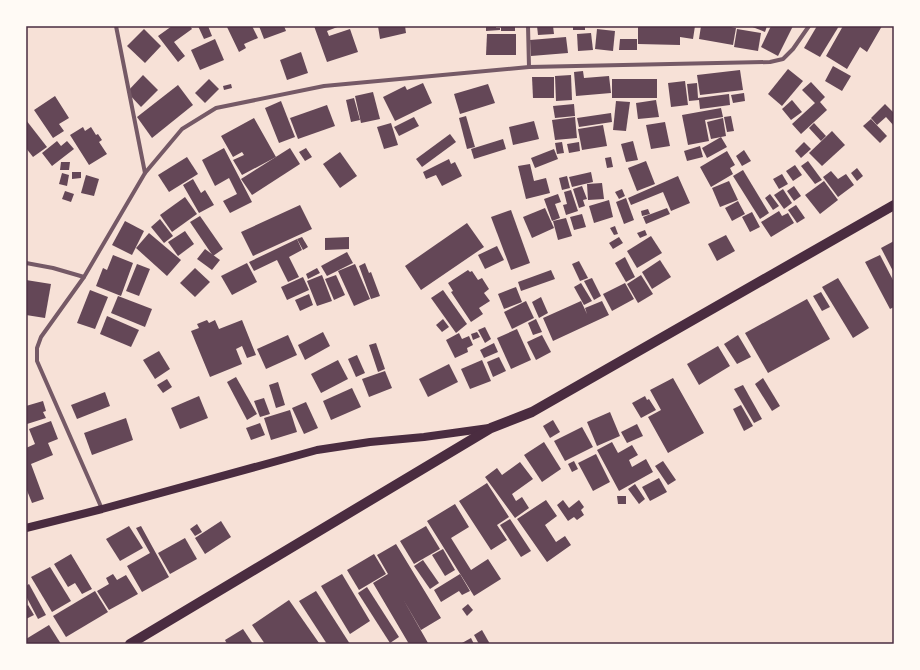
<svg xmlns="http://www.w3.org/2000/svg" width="920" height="670" font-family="'Times New Roman',serif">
  <rect width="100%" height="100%" fill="#f7e1d7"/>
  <g fill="#644757">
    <polygon points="172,26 190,26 192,29 174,42 185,56 178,62 158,36"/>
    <polygon points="198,26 208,26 212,36 204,39"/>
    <polygon points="229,26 252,26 258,38 244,44 246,48 239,52 227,27"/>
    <polygon points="259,26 284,26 286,31 264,39"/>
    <polygon points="314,26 340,26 327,31 329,36 350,29 358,52 327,62"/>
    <polygon points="378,26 405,26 406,33 380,39"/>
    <polygon points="486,26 496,26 496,28 500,28 500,30 486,31"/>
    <rect x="501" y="26" width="14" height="5"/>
    <polygon points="537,26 553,26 554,34 538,35"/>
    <rect x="573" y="26" width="12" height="4"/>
    <polygon points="638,26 670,27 695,26 693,39 680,37 680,45 638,44"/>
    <polygon points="701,26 726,26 736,28 733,45 699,39"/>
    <polygon points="750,26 767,26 765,32"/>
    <polygon points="771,26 793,26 778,56 761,47"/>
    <polygon points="817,26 839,26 820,57 804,48"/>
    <polygon points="843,26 882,26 867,52 860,47 847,69 826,56"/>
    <polygon points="144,29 161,46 145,63 127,46"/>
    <polygon points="597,29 615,31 613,51 595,49"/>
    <polygon points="737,29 761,33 758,51 734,47"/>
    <polygon points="591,33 593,50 578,51 577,34"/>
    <polygon points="487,34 516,34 516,55 486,55"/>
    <polygon points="566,37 568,53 531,56 530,40"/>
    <polygon points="215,39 224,60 200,70 191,50"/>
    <polygon points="620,39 637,39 637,50 619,50"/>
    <polygon points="301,52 308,73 287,80 280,60"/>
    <polygon points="833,66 851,76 842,91 825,81"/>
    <polygon points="788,69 803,81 782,106 768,94"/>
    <polygon points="740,70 743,90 700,95 697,75"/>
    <polygon points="583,71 584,78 609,76 611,93 576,96 574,72"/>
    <polygon points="143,75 158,90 141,107 127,92"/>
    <polygon points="571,75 572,100 556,101 555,76"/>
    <polygon points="532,77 554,77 554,98 533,98"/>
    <polygon points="209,79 219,89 205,103 195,93"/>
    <rect x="612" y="79" width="45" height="19"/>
    <polygon points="685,81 688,105 671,107 668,83"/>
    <polygon points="811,82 825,97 820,102 827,110 801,134 792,124 815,103 802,90"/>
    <polygon points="423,83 432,103 395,121 383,97 405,86 407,90"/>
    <polygon points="697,83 698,98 729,94 730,105 700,109 699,100 689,101 687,84"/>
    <polygon points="231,84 232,88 224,90 223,86"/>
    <polygon points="488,84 495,103 460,114 454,94"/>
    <polygon points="178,85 193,105 152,138 137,117"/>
    <polygon points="373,92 380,119 361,123 355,96"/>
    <polygon points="744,93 745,101 733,103 731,95"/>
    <polygon points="55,96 69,118 59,124 64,131 53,138 34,110"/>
    <polygon points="354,98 360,120 351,122 346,100"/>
    <polygon points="656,100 659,117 638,119 636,103"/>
    <polygon points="792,100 802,112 791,120 782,109"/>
    <polygon points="281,101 295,137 279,143 265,108"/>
    <polygon points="616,101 630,102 626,131 613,130"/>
    <polygon points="574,104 575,116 555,118 553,106"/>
    <polygon points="885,104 894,113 894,126 886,117 877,125 871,118"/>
    <polygon points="327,105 335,126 298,139 290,118"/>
    <polygon points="721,108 723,117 705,120 709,141 688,145 682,115"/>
    <polygon points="611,113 612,122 579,127 577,118"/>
    <polygon points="466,116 475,147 467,149 459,118"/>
    <polygon points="731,116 734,131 727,132 724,117"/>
    <polygon points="414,117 419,126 399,136 394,127"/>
    <polygon points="575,117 577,138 555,140 552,120"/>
    <polygon points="254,118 276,157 242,175 233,160 244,155 242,152 233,157 221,136"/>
    <polygon points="723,118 726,136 711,139 707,122"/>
    <polygon points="871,119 887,136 880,143 863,126"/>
    <polygon points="26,120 47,147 33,157 26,148"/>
    <polygon points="534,121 539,139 513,145 509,127"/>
    <polygon points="665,122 670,146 651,149 646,125"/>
    <polygon points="391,123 398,145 384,149 377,127"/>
    <polygon points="814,123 826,136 821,141 809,128"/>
    <polygon points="603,125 607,146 582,150 578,129"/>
    <polygon points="83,127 85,131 91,127 96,135 98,134 102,140 99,142 107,154 89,165 70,135"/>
    <polygon points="832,131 845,145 822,166 809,153"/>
    <polygon points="450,134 456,142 422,167 416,159"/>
    <polygon points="721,137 727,147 707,158 702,148"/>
    <polygon points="503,139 506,149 474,159 471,149"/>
    <polygon points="57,141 61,146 67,141 74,149 52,166 42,153"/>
    <polygon points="633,141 638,160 626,162 621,144"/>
    <polygon points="562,142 564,153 557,154 555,143"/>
    <polygon points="579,142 580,151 569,153 567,144"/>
    <polygon points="804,142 811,149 801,158 795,151"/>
    <polygon points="700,146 703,157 687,161 684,151"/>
    <polygon points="224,148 252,202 230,213 223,201 237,194 229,178 215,186 202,160"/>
    <polygon points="290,148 300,164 252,195 241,179"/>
    <polygon points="306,148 312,157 305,161 299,152"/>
    <polygon points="554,149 558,159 535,168 531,158"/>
    <polygon points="744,150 751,161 742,166 736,156"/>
    <polygon points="727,151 735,165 730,168 733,174 711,187 700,167"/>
    <polygon points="340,152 357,176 340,188 323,164"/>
    <polygon points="187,157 198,174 169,192 158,175"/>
    <polygon points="611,157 613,167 607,168 605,158"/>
    <polygon points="449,159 451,164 455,162 462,176 442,186 436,175 426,179 423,172"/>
    <polygon points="646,161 655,184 637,191 628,168"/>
    <polygon points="808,161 822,180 815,184 801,166"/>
    <polygon points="61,162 70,162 69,170 60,170"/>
    <polygon points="530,164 534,181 546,178 550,193 526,199 518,166"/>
    <polygon points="795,165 802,175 793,181 786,171"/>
    <polygon points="857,168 863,176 857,181 851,173"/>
    <polygon points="743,170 769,213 760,219 733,176"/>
    <polygon points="831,171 838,179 846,174 854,185 838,197 823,177"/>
    <polygon points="72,172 81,172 81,178 72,179"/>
    <polygon points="591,172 593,182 572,187 569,177"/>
    <polygon points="62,173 69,175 67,186 59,184"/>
    <polygon points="782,174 788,184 779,189 773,179"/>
    <polygon points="86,175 99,179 94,196 81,193"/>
    <polygon points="567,176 570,188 562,190 559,178"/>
    <polygon points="678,176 690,203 671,211 663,192 631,205 628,198"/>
    <polygon points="193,179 201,193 205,190 214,205 199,213 183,185"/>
    <polygon points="729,181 738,200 720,207 712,188"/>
    <polygon points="824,181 838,200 820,214 805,195"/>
    <polygon points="602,183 604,199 588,200 587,184"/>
    <polygon points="582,186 587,199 583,200 585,206 579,208 573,189"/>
    <polygon points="794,186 801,196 794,201 787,191"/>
    <polygon points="622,189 625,196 619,199 615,192"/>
    <polygon points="783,189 792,203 784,209 774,195"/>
    <polygon points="571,190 578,211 566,215 563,205 567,204 564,192"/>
    <polygon points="65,191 74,194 71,202 62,199"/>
    <polygon points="558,194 561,202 555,204 560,218 552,221 544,199"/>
    <polygon points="770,194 779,206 773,210 765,198"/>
    <polygon points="185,197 197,214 172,232 160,215"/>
    <polygon points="626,198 634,220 624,224 616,202"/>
    <polygon points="609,200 613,217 594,223 589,206"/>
    <polygon points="738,201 745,214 732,221 725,208"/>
    <polygon points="300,205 312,229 253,256 241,232"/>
    <polygon points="796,205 805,218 797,223 788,210"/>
    <polygon points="545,208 554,228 532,238 523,217"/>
    <polygon points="667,208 670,214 646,224 643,217"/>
    <polygon points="648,209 650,214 642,216 641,211"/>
    <polygon points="511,210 530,263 511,270 491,217"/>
    <polygon points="779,211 782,216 788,213 794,223 771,237 761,222"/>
    <polygon points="752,212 760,227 750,232 742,217"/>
    <polygon points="582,214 586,227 574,230 570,217"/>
    <polygon points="200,216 223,249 213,256 190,222"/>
    <polygon points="566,218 572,236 558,240 553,221"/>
    <polygon points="160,219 173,236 164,243 151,227"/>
    <polygon points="125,221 144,231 132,255 112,245"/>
    <polygon points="467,223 484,247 421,290 405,266"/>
    <polygon points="615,226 618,234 614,235 610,228"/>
    <polygon points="645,230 647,235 640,238 637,233"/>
    <polygon points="185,231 194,244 178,256 168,242"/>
    <polygon points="149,233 181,260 167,276 136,248"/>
    <polygon points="726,235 735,251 717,261 708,244"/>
    <polygon points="651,236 662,253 637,268 627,251"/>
    <polygon points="302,237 308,247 303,250 297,239"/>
    <polygon points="349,237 349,249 325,250 325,238"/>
    <polygon points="619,237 623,243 613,249 609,243"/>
    <polygon points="297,239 302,250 289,257 299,277 288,282 277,260 254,271 249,262"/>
    <polygon points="894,241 894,273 881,248"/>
    <polygon points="497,246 504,260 485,269 478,255"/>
    <polygon points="205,249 220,260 212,270 197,259"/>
    <polygon points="347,252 353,263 327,276 321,266"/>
    <polygon points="113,255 133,263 121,296 96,286 103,268 107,270"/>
    <polygon points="880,255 894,282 894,307 890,309 865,262"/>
    <polygon points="625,257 635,277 626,282 615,263"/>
    <polygon points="660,260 671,277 652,289 642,272"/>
    <polygon points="579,261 588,278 580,281 572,264"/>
    <polygon points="247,263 257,282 232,295 221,276"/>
    <polygon points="365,263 369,273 371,272 380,296 371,299 359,266"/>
    <polygon points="137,264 150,269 139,296 126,291"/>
    <polygon points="355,264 370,299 354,306 338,271"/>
    <polygon points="195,268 210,282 195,297 180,283"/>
    <polygon points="317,268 320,273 308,279 306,274"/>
    <polygon points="468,270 470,272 472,271 478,280 482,278 489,289 484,293 490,301 479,308 483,314 471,322 451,292 453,291 448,283"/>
    <polygon points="551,270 555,279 521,291 518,282"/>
    <polygon points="322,275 332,301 317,306 307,281"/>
    <polygon points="336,275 345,295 334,300 325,279"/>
    <polygon points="641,275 653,294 638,303 627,284"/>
    <polygon points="303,277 309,290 287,300 281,287"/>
    <polygon points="592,278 601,296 594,300 584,281"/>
    <polygon points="838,278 869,328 853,338 822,287"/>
    <polygon points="26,280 51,284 45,318 26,315"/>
    <polygon points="581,283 592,301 584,305 574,287"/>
    <polygon points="625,283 634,299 612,311 603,294"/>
    <polygon points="516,287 522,302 504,309 498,294"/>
    <polygon points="90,290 108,297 95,329 77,323"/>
    <polygon points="443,290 467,324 456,333 431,298"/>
    <polygon points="821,292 830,307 822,311 813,296"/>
    <polygon points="309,294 313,305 300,311 295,300"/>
    <polygon points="118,296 152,309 145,327 111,313"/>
    <polygon points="541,297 548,313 539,318 532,302"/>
    <polygon points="807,299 830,339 768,373 745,333"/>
    <polygon points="526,301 534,318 512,329 504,312"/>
    <polygon points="581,301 587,314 585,308 602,301 609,315 553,341 543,318"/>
    <polygon points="107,316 139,330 131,347 100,334"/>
    <polygon points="443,319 449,327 442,332 436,325"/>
    <polygon points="536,319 542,332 533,335 528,323"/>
    <polygon points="207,320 209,323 215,320 219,329 242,320 256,355 247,358 242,346 236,349 242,364 210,377 191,331 199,328 197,324"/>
    <polygon points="485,327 491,339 485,343 478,330"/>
    <polygon points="517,329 531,360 511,369 497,338"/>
    <polygon points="323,332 330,346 305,360 298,345"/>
    <polygon points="477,332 480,337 473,340 471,334"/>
    <polygon points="459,333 462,339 469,336 473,345 467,348 468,352 455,358 446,340"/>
    <polygon points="288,335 297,355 266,369 257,349"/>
    <polygon points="542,335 551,352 536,360 527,342"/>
    <polygon points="738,335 751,357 737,364 724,344"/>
    <polygon points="376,343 385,369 378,372 369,345"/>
    <polygon points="494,343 498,352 484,358 480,350"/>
    <polygon points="718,346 730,366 699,385 687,364"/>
    <polygon points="159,351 170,369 155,379 143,360"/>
    <polygon points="357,355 365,373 356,377 348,359"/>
    <polygon points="499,357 506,371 493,377 487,362"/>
    <polygon points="338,360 348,379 321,393 311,374"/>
    <polygon points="482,360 491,381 470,389 461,369"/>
    <polygon points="449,364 458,382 428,397 419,379"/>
    <polygon points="385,371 392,388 369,397 362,379"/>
    <polygon points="236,377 257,414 247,420 227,382"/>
    <polygon points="673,378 704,433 668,453 648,417 661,410 650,390"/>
    <polygon points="763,378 780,406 772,411 755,384"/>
    <polygon points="167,379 172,387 163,393 157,385"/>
    <polygon points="278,382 285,405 276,408 269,385"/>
    <polygon points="743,385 762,419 754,423 734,389"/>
    <polygon points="352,388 361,407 331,420 323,401"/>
    <polygon points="105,392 110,406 77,419 71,405"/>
    <polygon points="199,396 208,418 180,429 171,408"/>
    <polygon points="645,396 647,400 649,399 656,410 641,418 632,403"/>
    <polygon points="264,398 270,414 260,417 254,401"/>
    <polygon points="43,401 46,411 43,412 46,418 27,424 26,406"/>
    <polygon points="306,402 318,428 304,434 292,408"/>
    <polygon points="741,405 753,426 744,431 733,409"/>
    <polygon points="290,410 297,432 271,440 264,418"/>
    <polygon points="610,412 620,436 597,446 587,422"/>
    <polygon points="126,418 133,440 92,455 84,433"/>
    <polygon points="553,420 560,432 550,438 543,426"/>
    <polygon points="51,421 58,439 48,443 53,455 31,464 44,499 32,503 26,488 26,448 35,444 29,429"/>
    <polygon points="260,423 265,435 251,440 246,428"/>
    <polygon points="637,424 643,436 627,443 621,432"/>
    <polygon points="582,427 593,447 565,461 554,441"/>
    <polygon points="544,442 561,469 542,482 524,455"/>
    <polygon points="612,442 618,453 632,445 638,455 629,460 632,467 646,459 653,472 619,491 597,450"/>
    <polygon points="596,454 610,482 593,491 578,463"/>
    <polygon points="574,461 578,469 572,472 568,464"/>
    <polygon points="663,461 676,480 668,485 655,466"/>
    <polygon points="520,462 533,479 512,494 516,501 522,497 529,508 515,518 485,477 497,468 502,475"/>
    <polygon points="659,478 667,492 650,501 642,487"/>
    <polygon points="487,483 509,517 497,525 507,540 491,550 459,501"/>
    <polygon points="635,484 645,499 639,504 628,489"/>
    <polygon points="617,496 626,496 626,504 618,504"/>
    <polygon points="546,500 557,516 545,525 556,542 565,536 571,545 547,562 517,519"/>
    <polygon points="563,500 569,508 579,500 584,507 581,510 584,515 577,520 574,517 568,521 557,505"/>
    <polygon points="455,504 469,527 451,538 471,570 488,559 501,579 474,596 427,521"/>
    <polygon points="510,519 531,551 521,557 500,525"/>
    <polygon points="221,521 231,537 205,554 195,538"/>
    <polygon points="197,524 202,532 195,536 190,529"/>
    <polygon points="129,526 143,548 120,561 106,539"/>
    <polygon points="141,526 169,577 142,592 127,566 150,553 136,528"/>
    <polygon points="426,526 440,549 414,564 400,541"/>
    <polygon points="185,538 197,559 170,574 158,553"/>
    <polygon points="396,544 441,618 421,630 403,599 428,643 426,644 409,644 373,583 388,574 377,555"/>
    <polygon points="443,549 455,570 445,576 432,555"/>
    <polygon points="71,554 92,589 82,594 75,583 68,587 54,564"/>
    <polygon points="374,554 386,574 359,590 347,570"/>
    <polygon points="423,560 439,583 430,589 414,566"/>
    <polygon points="50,567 71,601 52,612 31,577"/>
    <polygon points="113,574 117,580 126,575 138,594 109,610 97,591 109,584 106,578"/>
    <polygon points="342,574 370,621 350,634 321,586"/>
    <polygon points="460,574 470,591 462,595 459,591 441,602 434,590"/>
    <polygon points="29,584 46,615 38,619 26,596 26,586"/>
    <polygon points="367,587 399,637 390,643 358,593"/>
    <polygon points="95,591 108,612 66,637 53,616"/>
    <polygon points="316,591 350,644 327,644 299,601"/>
    <polygon points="289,600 319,643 317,644 265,644 252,625"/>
    <polygon points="468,604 473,610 467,616 462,609"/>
    <polygon points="28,605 34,615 26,619 26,607"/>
    <polygon points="49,625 61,644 26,644 26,639"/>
    <polygon points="243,629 253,644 227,644 225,640"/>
    <polygon points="482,630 490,644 479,644 474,635"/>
    <polygon points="471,638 474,644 463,644 462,643"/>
  </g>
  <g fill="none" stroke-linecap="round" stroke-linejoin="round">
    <g stroke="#755966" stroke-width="4">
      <polyline points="116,26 145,173"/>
      <polyline points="528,26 529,67"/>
      <polyline points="26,263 53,268 84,277"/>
      <polyline points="102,509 37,361 37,348 41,337 84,277 145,173 182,129 216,108 324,86 529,67 770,62 783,59 793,49 809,26"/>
    </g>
    <polyline stroke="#4a2c40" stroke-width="8" points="26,528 102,509 317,450 370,442 424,437 489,428"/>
    <polyline stroke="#4a2c40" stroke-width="10" points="130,644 491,428 532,412 894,205"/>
  </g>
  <rect width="920" height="670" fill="none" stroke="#fffaf5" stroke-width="54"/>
  <rect x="27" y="27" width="866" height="616" fill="none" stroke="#4a2c40" stroke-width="1.5"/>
</svg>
